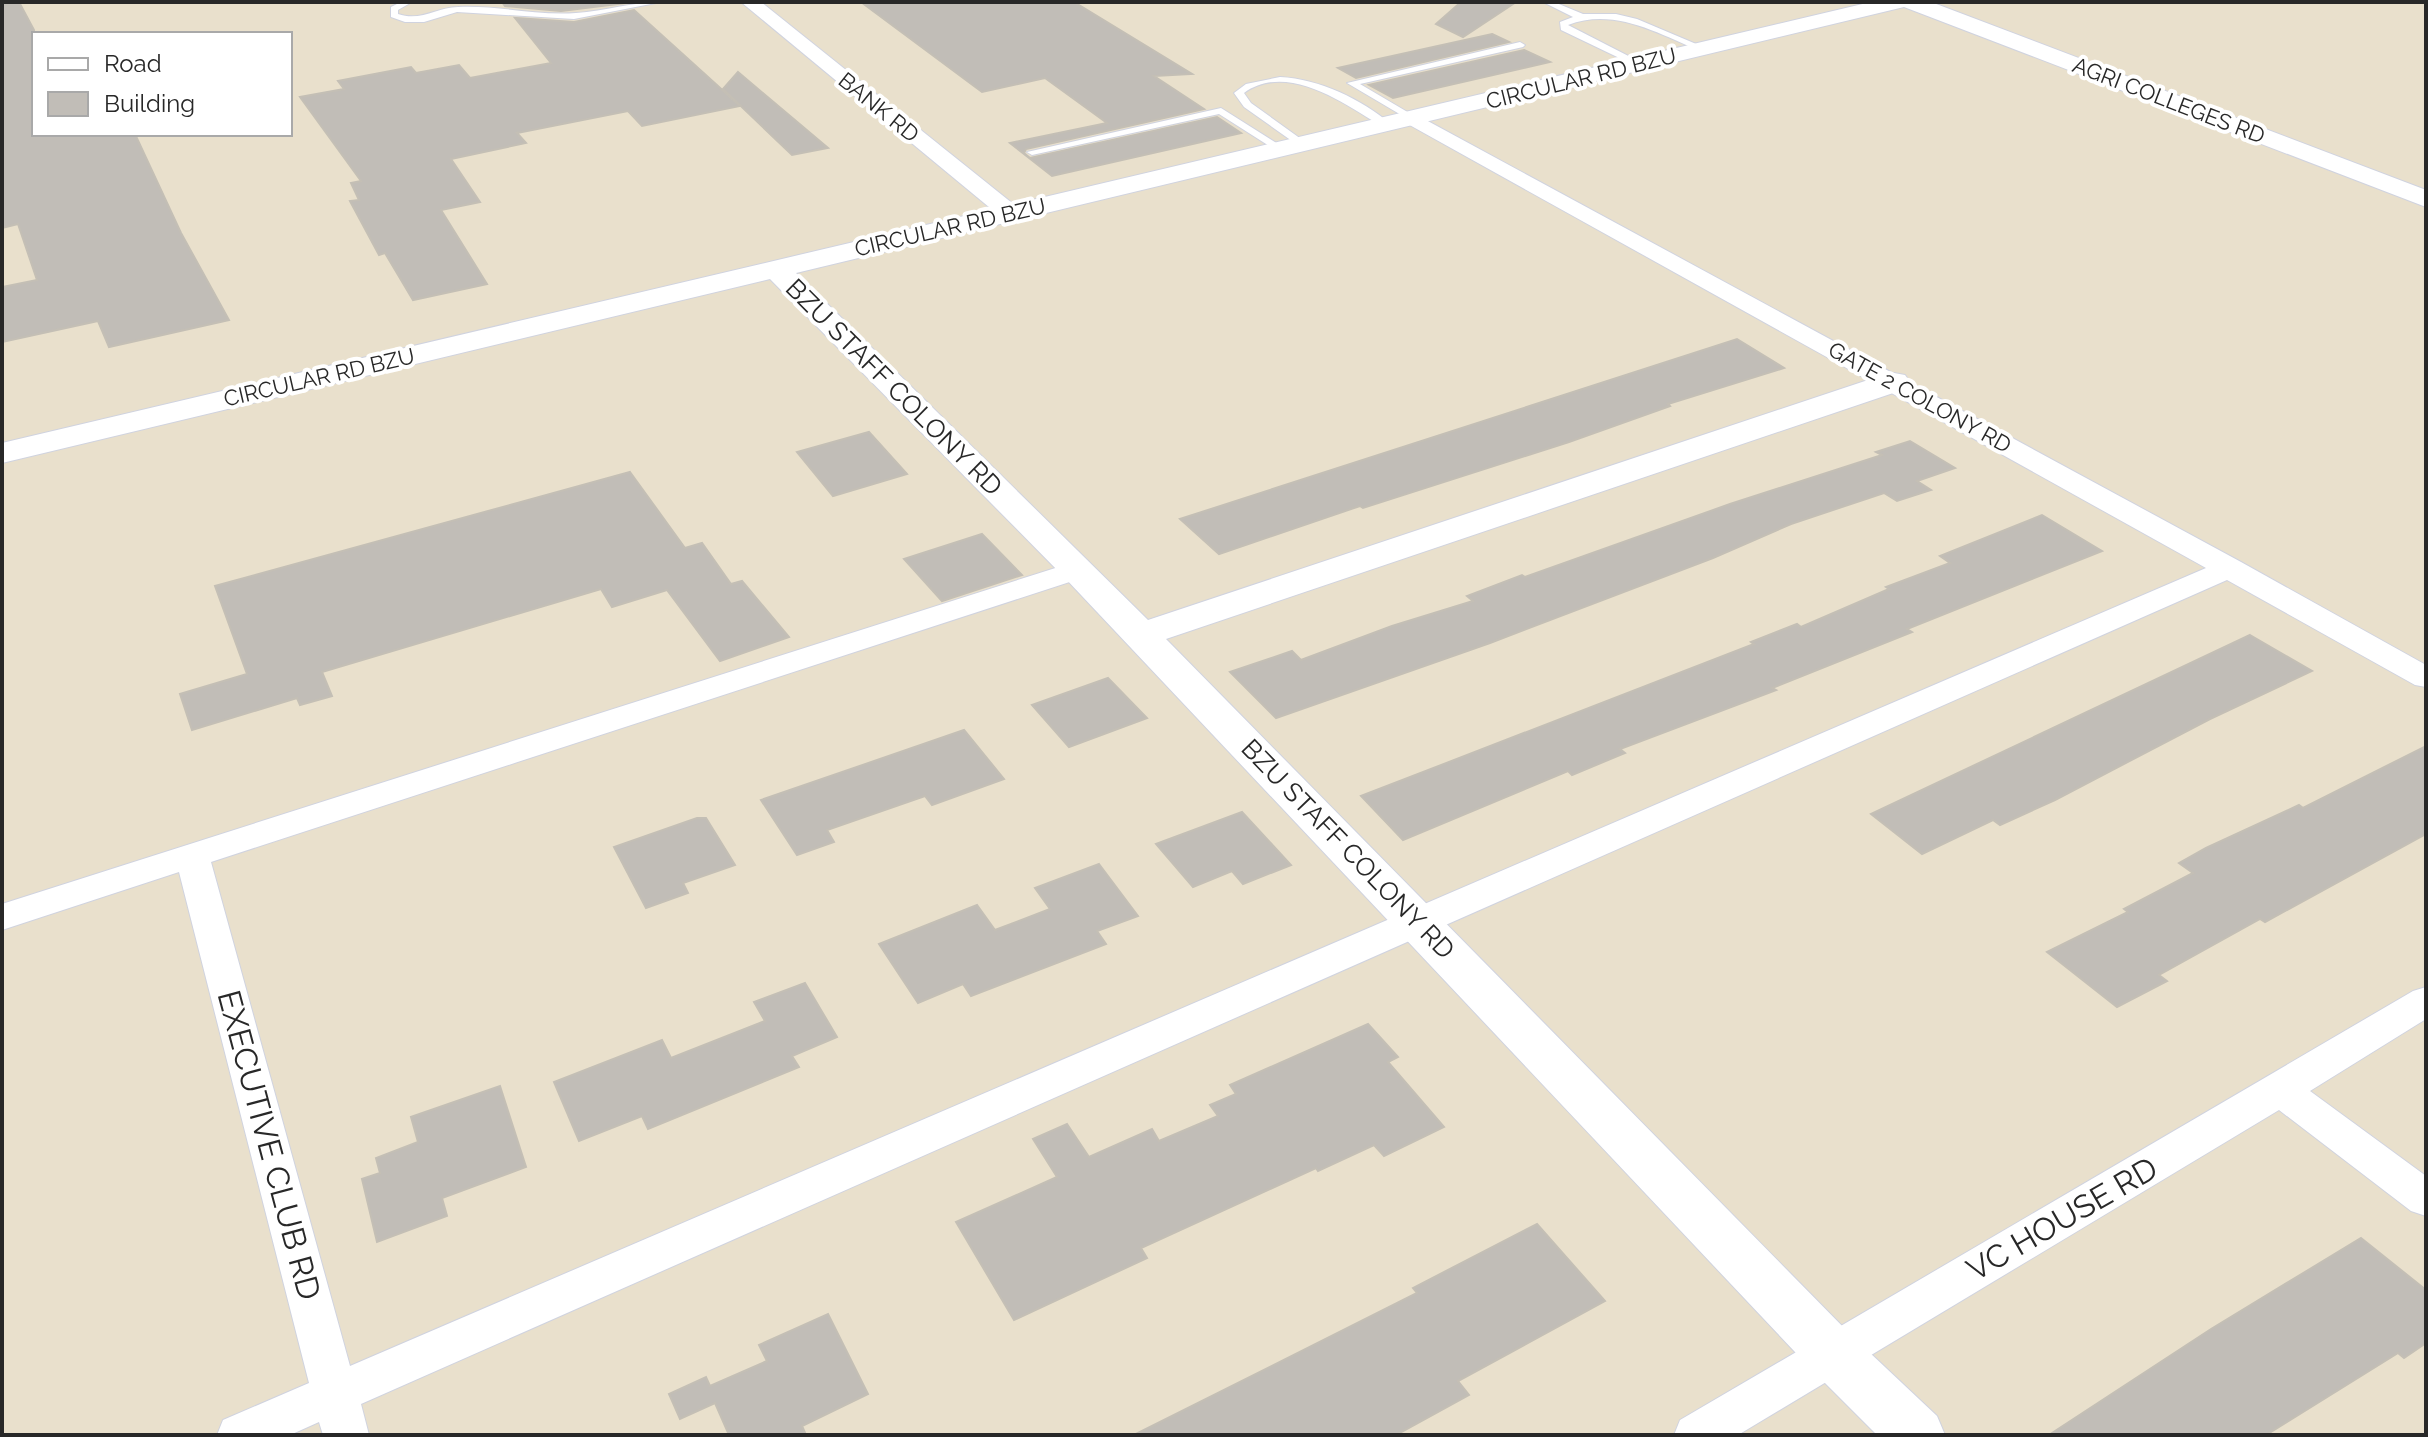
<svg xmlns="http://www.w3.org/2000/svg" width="2428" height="1437" font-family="Raleway,sans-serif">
  <rect width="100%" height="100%" fill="#e9e3db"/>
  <path fill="#e9e0cc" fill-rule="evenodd" d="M2,2H2426V1435H2ZM34,34H290V134H34Z"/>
  <g fill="#c1bdb7" stroke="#c4bfb5" stroke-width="2">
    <polygon points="2,2 19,2 34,30 34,134 135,134 181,233 229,320 109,347 98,321 2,342 2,287 37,280 18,224 2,228"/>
    <polygon points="502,2 625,2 625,3 561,11 505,6"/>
    <polygon points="861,2 1074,2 1192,74 1154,76 1204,109 1026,149 1024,153 1030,158 1217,117 1241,133 1052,176 1010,143 1107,123 1045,78 982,92"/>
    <polygon points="1461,2 1516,2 1463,37 1436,24"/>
    <polygon points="634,10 740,106 642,126 628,111 517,133 526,143 451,159 480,202 441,210 487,284 413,300 385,253 379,255 350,201 359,200 351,183 361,181 300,97 344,89 338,81 411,67 416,73 459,65 470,78 551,63 515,18 574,22"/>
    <polygon points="1492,34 1509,42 1356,78 1338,68"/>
    <polygon points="1524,50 1550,62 1393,98 1369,85"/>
    <polygon points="738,72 828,148 792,155 723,89"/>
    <polygon points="1737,339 1784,368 1668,404 1670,406 1569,442 1363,508 1360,506 1219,554 1180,519"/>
    <polygon points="869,432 907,474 833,496 797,452"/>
    <polygon points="1910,441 1955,468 1917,481 1931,490 1897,501 1884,493 1791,524 1713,558 1490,643 1276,718 1230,672 1292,651 1301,660 1392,626 1473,601 1467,596 1522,575 1525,577 1730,504 1882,455 1876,452"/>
    <polygon points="630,472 685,548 702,543 731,584 742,581 789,637 720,661 667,590 612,607 601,589 322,672 332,696 300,705 297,698 192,730 180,694 247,674 215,586"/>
    <polygon points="2042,515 2102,551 1907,629 1912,632 1772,688 1776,690 1620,749 1625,753 1572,775 1568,771 1403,840 1361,796 1754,644 1751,642 1797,624 1801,627 1889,589 1886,587 1950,563 1940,556"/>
    <polygon points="982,534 1022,575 942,601 904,559"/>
    <polygon points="2250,635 2312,671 2210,719 2055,800 2000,825 1993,820 1922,854 1871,814"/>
    <polygon points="1108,678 1147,718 1069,747 1032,705"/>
    <polygon points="964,730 1004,779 932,805 925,796 827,830 834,842 797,855 761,800"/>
    <polygon points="2426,746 2426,834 2265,922 2260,919 2159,975 2167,981 2117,1007 2047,952 2128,912 2124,909 2193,873 2179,863 2206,848 2299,805 2303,808"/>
    <polygon points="1242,812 1291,865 1243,884 1232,871 1193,887 1156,844"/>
    <polygon points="697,818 706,818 735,865 683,883 688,893 646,908 614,847"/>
    <polygon points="1099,864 1138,916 1097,931 1106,944 971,996 963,984 918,1003 879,944 977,905 995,930 1050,909 1035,888"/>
    <polygon points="805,983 837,1037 792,1056 799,1067 648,1129 642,1116 579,1141 554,1082 662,1040 671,1058 765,1021 754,1002"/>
    <polygon points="1368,1024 1398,1057 1388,1062 1444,1127 1384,1156 1374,1145 1318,1171 1316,1168 1141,1248 1147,1258 1014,1320 956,1222 1057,1177 1033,1139 1067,1124 1089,1157 1152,1129 1159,1141 1218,1116 1210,1105 1236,1094 1230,1085"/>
    <polygon points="500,1086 526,1167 442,1198 447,1216 377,1242 362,1179 380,1173 376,1158 418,1142 411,1117"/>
    <polygon points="1537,1224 1605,1301 1458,1381 1469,1395 1396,1435 1134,1435 1417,1293 1413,1288"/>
    <polygon points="2361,1238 2426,1290 2426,1343 2404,1358 2398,1353 2266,1435 2049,1435 2211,1329"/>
    <polygon points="828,1314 868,1394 802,1426 806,1435 729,1435 715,1403 680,1419 669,1394 706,1377 710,1386 767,1361 759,1345"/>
  </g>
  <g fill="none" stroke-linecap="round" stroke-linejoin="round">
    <defs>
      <g id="service">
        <path d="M401,2H412L398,10V14C421,22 437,7 458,7C497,5 537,16 576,13C605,11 632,2 661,2L574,19L457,12L424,22H405L391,17V7Z"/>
        <path d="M1543,2H1554L1583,14H1616L1637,19L1708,49L1700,51C1658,33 1613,7 1568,25L1644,64L1636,66L1561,30L1560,22L1573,17Z"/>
        <polygon points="1520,42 1525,45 1523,47 1360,84 1416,117 1418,119 1413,122 1347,83"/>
        <path d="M1280,77C1320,79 1361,99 1392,125L1383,127C1346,105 1288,61 1244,93L1251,103L1308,144L1299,146L1244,107L1234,93L1246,84Z"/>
        <polygon points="1221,108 1286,149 1277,151 1219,114 1032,155 1027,152"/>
      </g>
      <g id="minor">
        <polygon points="741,2 761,2 1017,207 1020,212 1017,217 1001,217"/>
        <polygon points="1413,113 2241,562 2426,665 2426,687 2415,685 2227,580 361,1404 369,1435 323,1435 319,1422 290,1435 217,1435 223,1420 309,1383 179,872 2,930 2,904 1068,564 1078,561 1088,564 1092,570 1088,576 211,862 350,1366 2206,568 1406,123 1403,119"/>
        <polygon points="2426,987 2426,1019 2310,1091 2426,1176 2426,1216 2411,1211 2279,1110 1738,1435 1674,1435 1680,1420 2413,991"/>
      </g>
      <polygon id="tertiary" points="1871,2 1931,2 2426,190 2426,207 1904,7 796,273 1148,620 1883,375 1894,373 1905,375 1910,382 1905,389 1166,639 1852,1336 1937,1416 1945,1435 1877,1435 1812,1370 1065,578 770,279 2,463 2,443"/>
    </defs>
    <use href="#service" stroke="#d0d3df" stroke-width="2"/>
    <use href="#minor" stroke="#d0d3df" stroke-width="2"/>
    <use href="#tertiary" stroke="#d0d3df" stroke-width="2"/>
    <use href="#service" fill="#fff" fill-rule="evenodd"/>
    <use href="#minor" fill="#fff" fill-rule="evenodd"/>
    <use href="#tertiary" fill="#fff" fill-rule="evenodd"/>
  </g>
  <g text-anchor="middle" stroke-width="8" stroke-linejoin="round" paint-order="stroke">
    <g font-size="22" fill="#282828" stroke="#fff">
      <text transform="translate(1581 78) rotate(-14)" y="8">CIRCULAR RD BZU</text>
      <text transform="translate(2169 100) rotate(21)" y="8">AGRI COLLEGES RD</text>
      <text transform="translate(879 107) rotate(39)" y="8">BANK RD</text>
      <text transform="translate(950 227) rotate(-13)" y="8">CIRCULAR RD BZU</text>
      <text transform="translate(319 377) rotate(-13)" y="8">CIRCULAR RD BZU</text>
      <text transform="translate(1920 397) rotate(29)" y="8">GATE 2 COLONY RD</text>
    </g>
    <g font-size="26" fill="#282828" stroke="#fff">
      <text transform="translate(894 387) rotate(45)" y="9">BZU STAFF COLONY RD</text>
      <text transform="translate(1348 849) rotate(46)" y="9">BZU STAFF COLONY RD</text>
    </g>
    <g font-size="32" fill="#282828" stroke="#fff">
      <text transform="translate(269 1145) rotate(75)" y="11">EXECUTIVE CLUB RD</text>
      <text transform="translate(2062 1219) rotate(-30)" y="11">VC HOUSE RD</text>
    </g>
  </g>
  <rect width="2428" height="1437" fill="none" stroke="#282828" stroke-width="8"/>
  <rect x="32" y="32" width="260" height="104" fill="#ffffff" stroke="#a9a9a9" stroke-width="2"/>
  <rect x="48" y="58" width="40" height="12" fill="#ffffff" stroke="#a9a9a9" stroke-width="2"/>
  <text x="104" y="72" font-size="24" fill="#282828">Road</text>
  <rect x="48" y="92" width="40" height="24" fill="#c1bdb7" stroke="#a9a9a9" stroke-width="2"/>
  <text x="104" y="112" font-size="24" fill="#282828">Building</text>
</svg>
